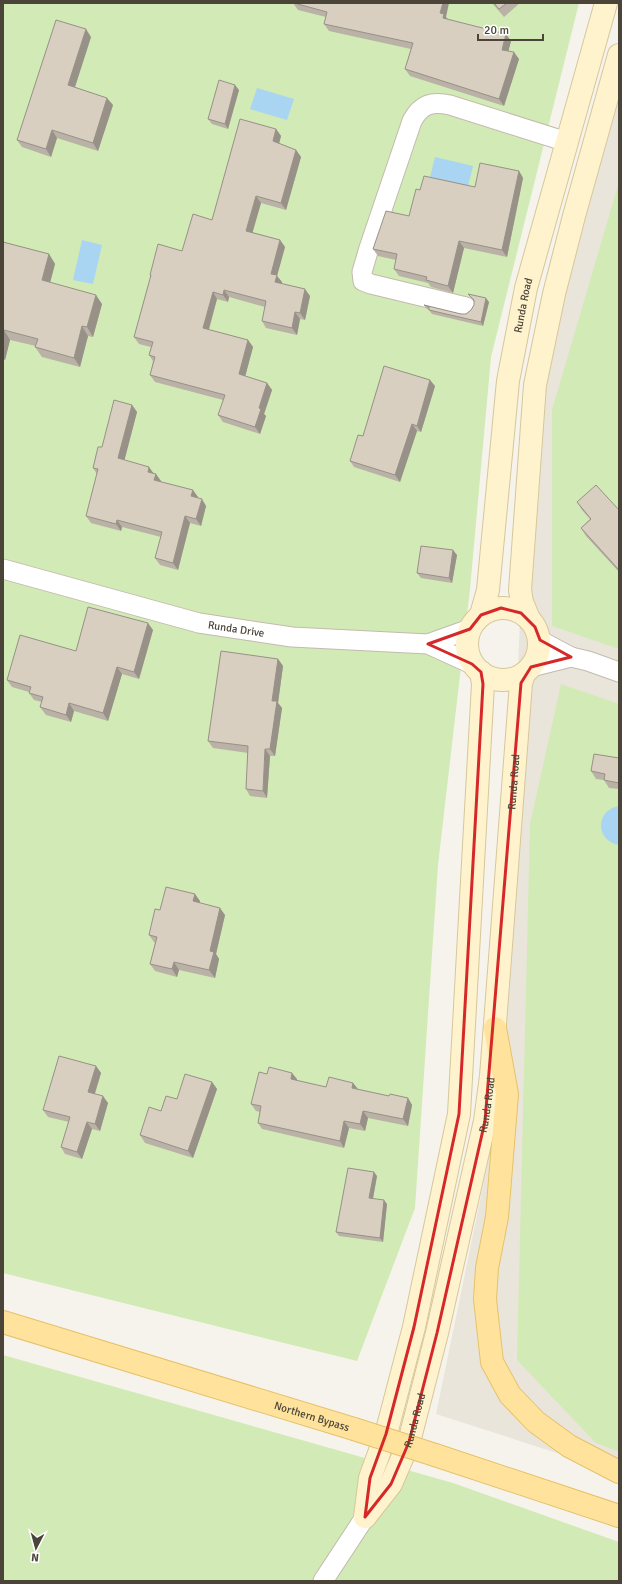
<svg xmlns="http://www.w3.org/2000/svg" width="622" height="1584" font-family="Signika,sans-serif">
  <rect width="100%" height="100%" fill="#f6f3ec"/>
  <polygon fill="#eae5da" points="619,69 619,1473 436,1414 498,1113 523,553 532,400"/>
  <g fill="#d2eab5">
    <polygon points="3,3 579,3 491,357 470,589 438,865 415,1208 357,1361 3,1273"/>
    <polygon points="619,182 619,649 552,626 552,410"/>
    <polygon points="561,684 619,704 619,1452 596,1443 517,1360 530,824"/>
    <polygon points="3,1355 453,1483 619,1542 619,1581 3,1581"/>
  </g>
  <g fill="#a9d4f2">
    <polygon points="257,88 294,99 287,120 250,109"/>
    <polygon points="435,157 473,166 468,186 430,177"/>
    <polygon points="82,240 102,245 93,284 73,280"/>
    <path d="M619,806V845C595,841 595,810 619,806Z"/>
  </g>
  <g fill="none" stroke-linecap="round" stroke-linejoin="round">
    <defs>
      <g id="street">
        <path d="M466,307L371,284L363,281L362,272L369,248L412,121C421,104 432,101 450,105L567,142"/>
        <path id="s1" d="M3,569L199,623L292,637L428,644L472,664"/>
        <polyline points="539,640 571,657"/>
        <polyline points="428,644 470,629"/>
        <polyline points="531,667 571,657 588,661 619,672"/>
        <polyline points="323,1581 365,1517"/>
      </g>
      <g id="secondary">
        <circle cx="503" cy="644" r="36"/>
        <path id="s2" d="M481,615L488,590L508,381L526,288L606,3"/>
        <polyline points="529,619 522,602 520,590 535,385 554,294 574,216 619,55"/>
        <path id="s3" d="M365,1517L391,1484L409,1442L437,1333L485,1121L491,1076L521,683L524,674"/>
        <polyline points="365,1517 370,1478 386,1434 414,1327 459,1114 483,684 481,672"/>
      </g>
      <g id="primary">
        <polyline points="495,1028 507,1094 497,1217 487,1268 485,1299 492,1362 510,1395 536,1422 569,1446 619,1472"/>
        <path id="s4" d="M3,1322L354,1429"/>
        <polyline points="435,1455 619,1516"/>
      </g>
    </defs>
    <use href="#street" stroke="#c2bbae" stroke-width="21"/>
    <use href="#secondary" stroke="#d6c79b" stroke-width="24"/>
    <use href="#primary" stroke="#e6c16a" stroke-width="24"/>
    <use href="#street" stroke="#fff" stroke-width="19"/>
    <use href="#secondary" stroke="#fff3cd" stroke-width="22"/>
    <use href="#primary" stroke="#ffe39c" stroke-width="22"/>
    <defs>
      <polyline id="primary-bridge" points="354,1429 435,1455"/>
    </defs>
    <use href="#primary-bridge" stroke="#e6c16a" stroke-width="24" stroke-linecap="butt"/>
    <use href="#primary-bridge" stroke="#ffe39c" stroke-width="22"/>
  </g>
  <g fill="#bab2a6">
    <polygon points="293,3 446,17 448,19 511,41 508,51 519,59 504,106 410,76 405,69 411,49 329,31 324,24 326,17 298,10"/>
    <polygon points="492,3 520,3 504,17"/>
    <polygon points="91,37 75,87 113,105 98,151 57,138 51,157 22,147 17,140"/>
    <polygon points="239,90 228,129 212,124 208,119"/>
    <polygon points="276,129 281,136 279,143 296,150 301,157 286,210 261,203 252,232 280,240 285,247 277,276 282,282 281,284 310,296 305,320 300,319 297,335 266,328 262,321 265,307 229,297 228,302 217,299 209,330 248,340 253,347 245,376 267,383 272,390 264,414 266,416 260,434 223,422 218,415 223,400 155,382 150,375 153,361 149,355 151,347 139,344 134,337 151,277 150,275 182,251 212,220"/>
    <polygon points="519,171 523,178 507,257 464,248 453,293 431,287 428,283 399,276 394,269 396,260 378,256 373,249 409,216 420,190 475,187"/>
    <polygon points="3,242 49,254 55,264 50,283 102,304 93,337 88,336 80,367 42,357 35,347 36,346 10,340 5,360 3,359"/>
    <polygon points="468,294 489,302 483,326 432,314 429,310 427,309 424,305 461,314 466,314 471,310 474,305 474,301"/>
    <polygon points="435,386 421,432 417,431 400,482 354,467 350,461 363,436"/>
    <polygon points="132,405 137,412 124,460 154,474 161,481 160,482 198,497 197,498 206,506 201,526 190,523 178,570 160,565 155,558 161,537 122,527 121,531 91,523 86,516 97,474 93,468 102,447"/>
    <polygon points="577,502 619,510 619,572 586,536 581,528 590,519 582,510"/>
    <polygon points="457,555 452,583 421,578 417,573"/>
    <polygon points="153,630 139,679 122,674 108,721 74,711 71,722 46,715 40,707 42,702 34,700 29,693 29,692 12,687 7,680 76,651"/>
    <polygon points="278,659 283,666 278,703 282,708 275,756 270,756 267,798 250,796 246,789 248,753 213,748 208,741"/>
    <polygon points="619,758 619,789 609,788 604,780 596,779 591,771"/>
    <polygon points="200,901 200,903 225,915 216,954 219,959 215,978 179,970 177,977 155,971 150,964 155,943 154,942 149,935 160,910"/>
    <polygon points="96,1066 101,1073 95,1094 108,1103 100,1131 92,1129 82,1159 65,1154 61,1147 69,1122 48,1117 43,1110"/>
    <polygon points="267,1074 297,1079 297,1081 326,1087 353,1083 357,1089 389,1096 408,1098 412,1105 408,1126 368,1118 365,1131 349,1128 344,1148 262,1129 258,1123 260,1112 256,1111 251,1104"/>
    <polygon points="212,1082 217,1089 193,1158 145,1143 140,1135 161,1111 177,1099"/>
    <polygon points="377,1176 373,1199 387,1204 383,1242 339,1236 336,1232"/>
  </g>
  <g fill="#979187">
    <polygon points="443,3 449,3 446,17 449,22 448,25 440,13"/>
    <polygon points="86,29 91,37 73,93 68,85"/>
    <polygon points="506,34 511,41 507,57 502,50"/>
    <polygon points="514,52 519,59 504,106 499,99"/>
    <polygon points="235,85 239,90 228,129 225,124"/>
    <polygon points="107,98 113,105 98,151 93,143"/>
    <polygon points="276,129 281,136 278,148 273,141"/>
    <polygon points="52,130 57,138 51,157 46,149"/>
    <polygon points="296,150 301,157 286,210 281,203"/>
    <polygon points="519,171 523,178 507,257 502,250"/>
    <polygon points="256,196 261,203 251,238 246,231"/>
    <polygon points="280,240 285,247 277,276 282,282 280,289 275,282 271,274"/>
    <polygon points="459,241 464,248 453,293 448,286"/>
    <polygon points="49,254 55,264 48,290 42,280"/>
    <polygon points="305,289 310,296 305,320 300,313"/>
    <polygon points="224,290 229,297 228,302 223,295"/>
    <polygon points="213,292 217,299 207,335 203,328"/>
    <polygon points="96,295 102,304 93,337 87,327"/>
    <polygon points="486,298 489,302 483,326 481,322"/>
    <polygon points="295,312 300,319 297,335 292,328"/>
    <polygon points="82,326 88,336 80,367 74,358"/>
    <polygon points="4,330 10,340 5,360 3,357 3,333"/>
    <polygon points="248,340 253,347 244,381 239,374"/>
    <polygon points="430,380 435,386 421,432 417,426"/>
    <polygon points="267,383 272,390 264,414 266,416 260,434 255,427 259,408"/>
    <polygon points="132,405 137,412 123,466 118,458"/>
    <polygon points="412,424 417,431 400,482 395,475"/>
    <polygon points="149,467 154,474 148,472"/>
    <polygon points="156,474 161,481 159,488 154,480"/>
    <polygon points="193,490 198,497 196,503 191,496"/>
    <polygon points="202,499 206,506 201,526 196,519"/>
    <polygon points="185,516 190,523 178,570 173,563"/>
    <polygon points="117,520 122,527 121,531 116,524"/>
    <polygon points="453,550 457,555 452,583 449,578"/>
    <polygon points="148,623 153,630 139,679 134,672"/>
    <polygon points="278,659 283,666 278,703 282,708 275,756 270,749 272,701"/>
    <polygon points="117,667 122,674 108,721 103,713"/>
    <polygon points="69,703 74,711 71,722 66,715"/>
    <polygon points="265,749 270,756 267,798 263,791"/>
    <polygon points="195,894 200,901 198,909 193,901"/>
    <polygon points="220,908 225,915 216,954 219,959 215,978 209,970 210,951"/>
    <polygon points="174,962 179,970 177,977 172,969"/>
    <polygon points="96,1066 101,1073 93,1099 88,1092"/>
    <polygon points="292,1073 297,1079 295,1086 291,1079"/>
    <polygon points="212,1082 217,1089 193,1158 188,1151"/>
    <polygon points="353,1083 358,1089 352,1088"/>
    <polygon points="103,1096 108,1103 100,1131 95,1124"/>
    <polygon points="408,1098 412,1105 408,1126 403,1119"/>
    <polygon points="363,1111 368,1118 365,1131 360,1124"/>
    <polygon points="344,1121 349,1128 344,1148 340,1141"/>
    <polygon points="87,1122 92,1129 82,1159 77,1152"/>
    <polygon points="374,1172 377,1176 372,1203 369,1198"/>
    <polygon points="384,1200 387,1204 383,1242 380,1238"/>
  </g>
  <g fill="#d8cfc1" stroke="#979187">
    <polygon points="294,3 443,3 440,13 444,14 443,18 506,34 502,50 514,52 499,99 405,69 413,43 324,24 327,12"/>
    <polygon points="494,3 507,3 499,9"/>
    <polygon points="56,20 86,29 68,85 107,98 93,143 52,130 46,149 17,140"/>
    <polygon points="219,80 235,85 225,124 208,119"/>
    <polygon points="240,119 276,129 273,141 296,150 281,203 256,196 246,231 280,240 271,274 277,275 275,282 305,289 300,313 295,312 292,328 262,321 266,301 224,290 223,295 213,292 203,328 248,340 239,374 267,383 259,408 261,409 255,427 218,415 225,395 150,375 155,357 149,355 153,342 134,337 151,275 150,275 158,244 182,251 193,214 212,220"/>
    <polygon points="480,163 519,171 502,250 459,241 448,286 426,280 427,277 394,269 397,254 373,249 386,211 409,216 416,189 420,190 424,176 475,187"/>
    <polygon points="3,242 49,254 42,280 96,295 87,327 82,326 74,358 35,347 38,339 4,330 3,333"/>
    <polygon points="468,294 486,298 481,322 429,310 429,307 424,305 461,314 466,314 471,310 474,305 474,300"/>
    <polygon points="384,366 430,380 417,426 412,424 395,475 350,461 358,435 363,436"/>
    <polygon points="114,400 132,405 118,458 149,467 148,472 156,474 154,480 193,490 191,496 202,499 196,519 185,516 173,563 155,558 162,532 117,520 116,524 86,516 98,469 93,468 98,447 102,447"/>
    <polygon points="596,485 619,510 619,570 581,528 591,519 577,502"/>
    <polygon points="421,546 453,550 449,578 417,573"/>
    <polygon points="88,607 148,623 134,672 117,667 103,713 69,703 66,715 40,707 43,697 29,693 31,687 7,680 20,635 76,651"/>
    <polygon points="221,651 278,659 272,701 277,701 270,749 265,749 263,791 246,789 248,746 208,741"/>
    <polygon points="594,754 619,758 619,783 604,780 605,774 591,771"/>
    <polygon points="166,887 195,894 193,901 220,908 210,951 214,952 209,970 174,962 172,969 150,964 157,937 149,935 155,909 160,910"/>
    <polygon points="59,1056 96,1066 88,1092 103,1096 95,1124 87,1122 77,1152 61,1147 70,1117 43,1110"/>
    <polygon points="269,1067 292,1073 291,1079 326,1087 329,1077 353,1083 352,1088 389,1096 390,1094 408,1098 403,1119 363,1111 360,1124 344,1121 340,1141 258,1123 261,1106 251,1104 259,1072 267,1074"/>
    <polygon points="185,1074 212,1082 188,1151 140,1135 149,1107 161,1111 166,1096 177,1099"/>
    <polygon points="348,1168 374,1172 369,1198 384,1200 380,1238 336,1232"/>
  </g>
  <path fill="none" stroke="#d62828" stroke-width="3" stroke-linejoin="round" d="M501,608L521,613L535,627L540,640L571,657L531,667L521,683L485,1121L437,1333L409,1442L391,1484L365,1517L370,1478L386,1434L414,1327L459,1114L483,684L481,672L472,664L428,644L470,629L481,615Z"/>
  <g text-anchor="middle" stroke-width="3" stroke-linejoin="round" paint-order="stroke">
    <g font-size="11" fill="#4b4439" stroke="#fff">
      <text dy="4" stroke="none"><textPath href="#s2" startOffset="313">Runda Road</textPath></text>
      <text dy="4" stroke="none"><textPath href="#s1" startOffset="241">Runda Drive</textPath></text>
      <text dy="4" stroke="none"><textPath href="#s3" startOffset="758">Runda Road</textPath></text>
      <text dy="4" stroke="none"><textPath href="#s3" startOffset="434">Runda Road</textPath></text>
      <text dy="4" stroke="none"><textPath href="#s4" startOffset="323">Northern Bypass</textPath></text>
      <text dy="4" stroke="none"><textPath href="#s3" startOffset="110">Runda Road</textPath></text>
    </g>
  </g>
  <rect width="622" height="1584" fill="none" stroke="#4b4439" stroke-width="8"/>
  <g transform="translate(36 1548) rotate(186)" stroke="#ffffff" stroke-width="3" paint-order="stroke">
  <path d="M0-3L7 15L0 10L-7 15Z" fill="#4b4439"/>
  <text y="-6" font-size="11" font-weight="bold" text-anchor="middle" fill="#4b4439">N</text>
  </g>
  <path d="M478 34v6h65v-6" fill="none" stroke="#4b4439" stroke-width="2"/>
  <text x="484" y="34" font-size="12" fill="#4b4439" stroke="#ffffff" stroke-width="3" paint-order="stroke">20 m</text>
</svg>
